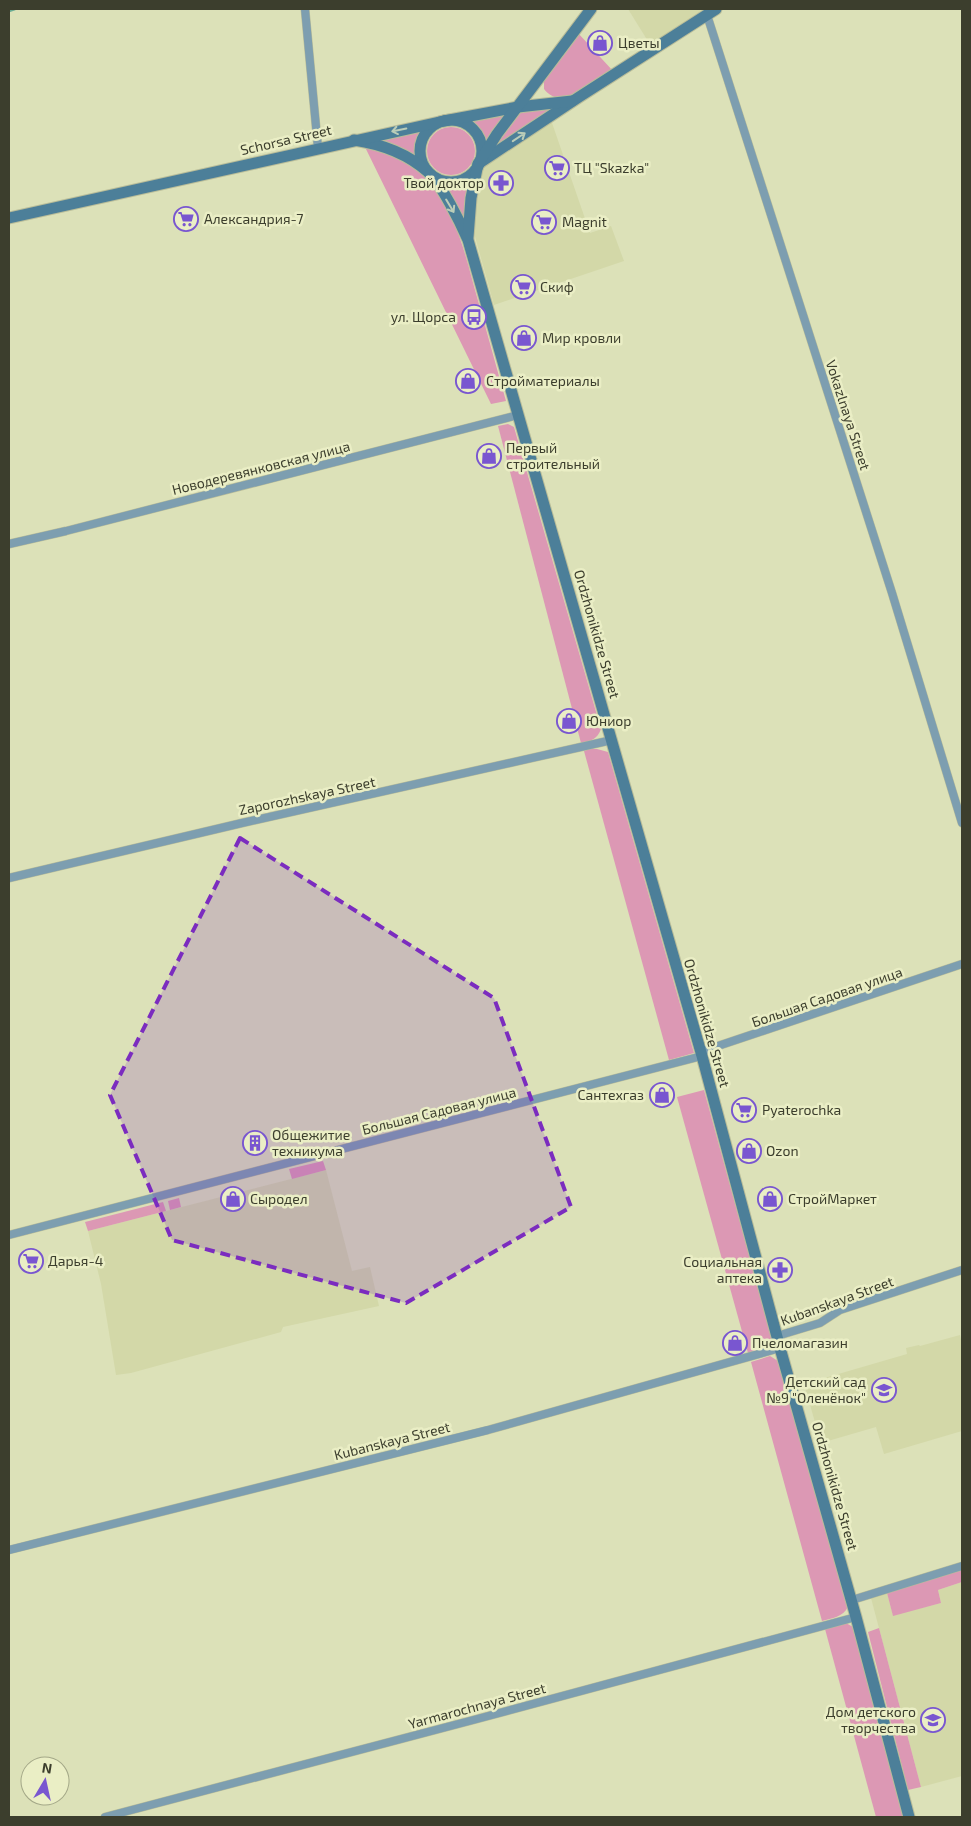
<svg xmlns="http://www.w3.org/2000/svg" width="971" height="1826" font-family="'Exo 2',sans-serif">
  <rect width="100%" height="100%" fill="#dce1b8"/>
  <g fill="#d3d8a8">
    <polygon points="628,9 708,9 651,46"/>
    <polygon points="551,120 590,233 611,226 624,261 494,305 474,233 476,197 483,164"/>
    <polygon points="326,1170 352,1271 370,1267 379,1306 283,1327 281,1332 131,1373 116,1375 101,1284 88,1231"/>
    <polygon points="960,1335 962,1344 962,1431 884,1454 876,1427 821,1443 804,1384 907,1354 906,1348 919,1345 920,1346"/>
    <polygon points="962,1582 962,1776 921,1787 871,1598 887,1593 893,1615 941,1603 938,1590"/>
  </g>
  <g fill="#dc98b4">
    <path d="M578,33L613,71C595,82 562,113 544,89V81Z"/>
    <polygon points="557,107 491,150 520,111"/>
    <polygon points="507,113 485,143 480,130 470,122"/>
    <circle cx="451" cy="151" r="24"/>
    <polygon points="420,131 414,150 416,160 378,140"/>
    <path d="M364,145C388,154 412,162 430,182C457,214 466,258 477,297C487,332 496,366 506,401L491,404Z"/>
    <polygon points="470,182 464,223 445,188 462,186"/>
    <path d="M508,424L514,427L601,729C597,739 592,741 581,743L498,426Z"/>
    <polygon points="589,749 597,749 608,752 694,1053 669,1060 584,751"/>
    <polygon points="704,1090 772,1339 767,1348 748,1353 677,1097"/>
    <polygon points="323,1161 326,1170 292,1179 289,1169"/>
    <polygon points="179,1198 181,1207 170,1210 168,1201"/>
    <polygon points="163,1202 166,1211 88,1231 85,1222"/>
    <path d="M770,1356L778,1361L848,1607C843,1617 832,1618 822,1621L751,1362Z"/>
    <polygon points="962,1570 962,1582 938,1590 941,1603 893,1616 887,1593"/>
    <polygon points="846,1623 853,1627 904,1817 876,1817 825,1629"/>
    <polygon points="879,1628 921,1787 908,1790 868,1632"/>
  </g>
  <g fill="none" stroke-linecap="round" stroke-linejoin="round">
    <polyline stroke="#68ac93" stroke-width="2.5" points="9,11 15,9"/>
    <defs>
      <g id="minor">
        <polyline points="305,9 318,148"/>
        <polyline points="707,15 892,593 962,823"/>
        <polyline points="9,544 66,531 518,415"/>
        <polyline points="9,878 242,823 612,740"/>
        <polyline points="700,1052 962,964"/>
        <polyline points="9,1235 702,1056"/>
        <polyline points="777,1336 820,1323 840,1310 962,1270"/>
        <polyline points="9,1550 488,1430 780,1348"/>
        <polyline points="852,1600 962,1566"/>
        <polyline points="105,1817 477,1719 856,1617"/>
      </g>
      <g id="secondary">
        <circle cx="451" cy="151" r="31"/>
        <path d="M354,140C381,144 408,154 428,172C442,185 460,222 468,240L702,1056L780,1348L856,1617L909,1817"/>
        <polyline points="478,164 579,97 716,9"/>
        <polyline points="9,218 444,121 518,107 572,101"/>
        <polyline points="468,237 471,198 478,164 497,134 591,9"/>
      </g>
    </defs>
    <use href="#minor" stroke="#b9bd99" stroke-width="9"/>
    <use href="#secondary" stroke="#b9bd99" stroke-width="13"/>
    <use href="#minor" stroke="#7d9eb0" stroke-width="8"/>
    <use href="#secondary" stroke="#4c7f99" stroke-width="11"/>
  </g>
  <defs><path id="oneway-shaft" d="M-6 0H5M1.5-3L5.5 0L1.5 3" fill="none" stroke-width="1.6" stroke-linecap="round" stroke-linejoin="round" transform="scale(1.25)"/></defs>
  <g stroke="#bbcdb8">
    <use href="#oneway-shaft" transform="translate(399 130) rotate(168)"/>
    <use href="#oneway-shaft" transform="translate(519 137) rotate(-34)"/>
    <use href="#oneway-shaft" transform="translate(450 206) rotate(59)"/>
  </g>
  <path fill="#7b2cbf" fill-opacity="0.2" stroke="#7b2cbf" stroke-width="4" stroke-dasharray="10 6" stroke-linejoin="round" d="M240,838L494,998L571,1207L406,1303L172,1240L110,1095Z"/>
  <defs>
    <symbol id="shop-ring" viewBox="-11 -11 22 22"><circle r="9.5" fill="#eaeec5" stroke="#7956d0" stroke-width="1.5"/><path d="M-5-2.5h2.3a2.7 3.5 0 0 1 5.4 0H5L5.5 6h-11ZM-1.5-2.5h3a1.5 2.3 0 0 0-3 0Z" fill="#7956d0"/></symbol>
    <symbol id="supermarket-ring" viewBox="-11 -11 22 22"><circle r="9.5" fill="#eaeec5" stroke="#7956d0" stroke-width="1.5"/><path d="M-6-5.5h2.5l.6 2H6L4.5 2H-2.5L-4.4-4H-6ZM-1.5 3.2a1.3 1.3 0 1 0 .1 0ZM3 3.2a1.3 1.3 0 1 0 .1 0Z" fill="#7956d0"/></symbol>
    <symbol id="pharmacy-ring" viewBox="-11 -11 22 22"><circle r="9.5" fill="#eaeec5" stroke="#7956d0" stroke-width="1.5"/><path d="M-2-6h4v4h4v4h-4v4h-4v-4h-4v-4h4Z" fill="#7956d0"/></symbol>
    <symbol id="bus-ring" viewBox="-11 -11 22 22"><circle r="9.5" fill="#eaeec5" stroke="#7956d0" stroke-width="1.5"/><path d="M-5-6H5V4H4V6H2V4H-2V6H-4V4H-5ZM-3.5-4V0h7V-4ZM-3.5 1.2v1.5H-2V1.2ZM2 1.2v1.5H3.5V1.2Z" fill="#7956d0"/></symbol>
    <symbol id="building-ring" viewBox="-11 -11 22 22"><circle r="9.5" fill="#eaeec5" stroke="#7956d0" stroke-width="1.5"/><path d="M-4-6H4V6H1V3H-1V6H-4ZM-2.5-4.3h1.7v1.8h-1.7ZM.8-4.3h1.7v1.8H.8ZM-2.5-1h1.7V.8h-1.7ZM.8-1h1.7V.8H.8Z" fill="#7956d0"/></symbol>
    <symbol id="school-ring" viewBox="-11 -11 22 22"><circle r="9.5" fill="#eaeec5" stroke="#7956d0" stroke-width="1.5"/><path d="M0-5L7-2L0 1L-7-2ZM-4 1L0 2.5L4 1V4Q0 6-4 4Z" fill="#7956d0"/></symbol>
  </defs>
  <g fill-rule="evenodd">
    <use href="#shop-ring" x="586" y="29" width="28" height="28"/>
    <use href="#supermarket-ring" x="543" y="154" width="28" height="28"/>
    <use href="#pharmacy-ring" x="487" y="169" width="28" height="28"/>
    <use href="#supermarket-ring" x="172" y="205" width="28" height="28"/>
    <use href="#supermarket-ring" x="530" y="208" width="28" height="28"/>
    <use href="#supermarket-ring" x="509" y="273" width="28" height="28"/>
    <use href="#bus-ring" x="460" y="303" width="28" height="28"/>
    <use href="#shop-ring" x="510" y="324" width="28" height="28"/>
    <use href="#shop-ring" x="454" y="367" width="28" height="28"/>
    <use href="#shop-ring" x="475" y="442" width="28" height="28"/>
    <use href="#shop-ring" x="555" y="707" width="28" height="28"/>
    <use href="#shop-ring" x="648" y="1081" width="28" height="28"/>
    <use href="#supermarket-ring" x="730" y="1096" width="28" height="28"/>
    <use href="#building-ring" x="241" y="1129" width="28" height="28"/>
    <use href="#shop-ring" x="735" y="1137" width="28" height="28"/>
    <use href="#shop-ring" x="219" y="1185" width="28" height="28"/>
    <use href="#shop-ring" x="756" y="1185" width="28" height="28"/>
    <use href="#supermarket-ring" x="17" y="1247" width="28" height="28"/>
    <use href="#pharmacy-ring" x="766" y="1256" width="28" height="28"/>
    <use href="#shop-ring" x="721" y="1329" width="28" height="28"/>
    <use href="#school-ring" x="870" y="1376" width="28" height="28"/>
    <use href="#school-ring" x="919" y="1706" width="28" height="28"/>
  </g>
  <g text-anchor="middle" stroke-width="5" stroke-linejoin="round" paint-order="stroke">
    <g font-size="14" fill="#3c3e2d" stroke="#eaeec5" text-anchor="start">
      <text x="618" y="48">Цветы</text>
      <text x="574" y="173">ТЦ "Skazka"</text>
      <text x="484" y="188" text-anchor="end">Твой доктор</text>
      <text x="204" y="224">Александрия-7</text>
      <text x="562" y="227">Magnit</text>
      <text x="540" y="292">Скиф</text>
      <text x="456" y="322" text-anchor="end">ул. Щорса</text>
      <text x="542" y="343">Мир кровли</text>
      <text x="486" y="386">Стройматериалы</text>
      <text x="506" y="453">Первый<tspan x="506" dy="16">строительный</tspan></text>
      <text x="586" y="726">Юниор</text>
      <text x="644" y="1100" text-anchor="end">Сантехгаз</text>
      <text x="762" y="1115">Pyaterochka</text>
      <text x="272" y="1140">Общежитие<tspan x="272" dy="16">техникума</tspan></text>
      <text x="766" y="1156">Ozon</text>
      <text x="250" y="1204">Сыродел</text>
      <text x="788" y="1204">СтройМаркет</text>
      <text x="48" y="1266">Дарья-4</text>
      <text x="762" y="1267" text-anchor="end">Социальная<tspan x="762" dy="16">аптека</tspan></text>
      <text x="752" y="1348">Пчеломагазин</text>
      <text x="866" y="1387" text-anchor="end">Детский сад<tspan x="866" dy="16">№9 "Оленёнок"</tspan></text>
      <text x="916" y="1717" text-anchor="end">Дом детского<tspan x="916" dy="16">творчества</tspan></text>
    </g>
    <g font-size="14" fill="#3c3e2d" stroke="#eaeec5">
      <text transform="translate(286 140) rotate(-13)" y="5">Schorsa Street</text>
      <text transform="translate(848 415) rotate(72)" y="5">Vokazlnaya Street</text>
      <text transform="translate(261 468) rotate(-14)" y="5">Новодеревянковская улица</text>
      <text transform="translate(597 634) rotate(74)" y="5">Ordzhonikidze Street</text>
      <text transform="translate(307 796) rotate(-12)" y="5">Zaporozhskaya Street</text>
      <text transform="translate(827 997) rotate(-19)" y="5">Большая Садовая улица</text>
      <text transform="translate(707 1023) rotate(74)" y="5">Ordzhonikidze Street</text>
      <text transform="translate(439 1111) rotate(-14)" y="5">Большая Садовая улица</text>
      <text transform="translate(837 1301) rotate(-20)" y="5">Kubanskaya Street</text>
      <text transform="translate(392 1441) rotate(-14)" y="5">Kubanskaya Street</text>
      <text transform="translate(835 1486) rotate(74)" y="5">Ordzhonikidze Street</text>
      <text transform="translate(477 1706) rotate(-15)" y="5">Yarmarochnaya Street</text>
    </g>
  </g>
  <rect width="971" height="1826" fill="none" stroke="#3c3e2d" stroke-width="20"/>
  <g transform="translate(45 1781) rotate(9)"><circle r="24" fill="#eaeec5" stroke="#a4a888"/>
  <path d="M0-4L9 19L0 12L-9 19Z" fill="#7956d0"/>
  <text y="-8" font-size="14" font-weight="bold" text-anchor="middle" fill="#3c3e2d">N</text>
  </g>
</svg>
